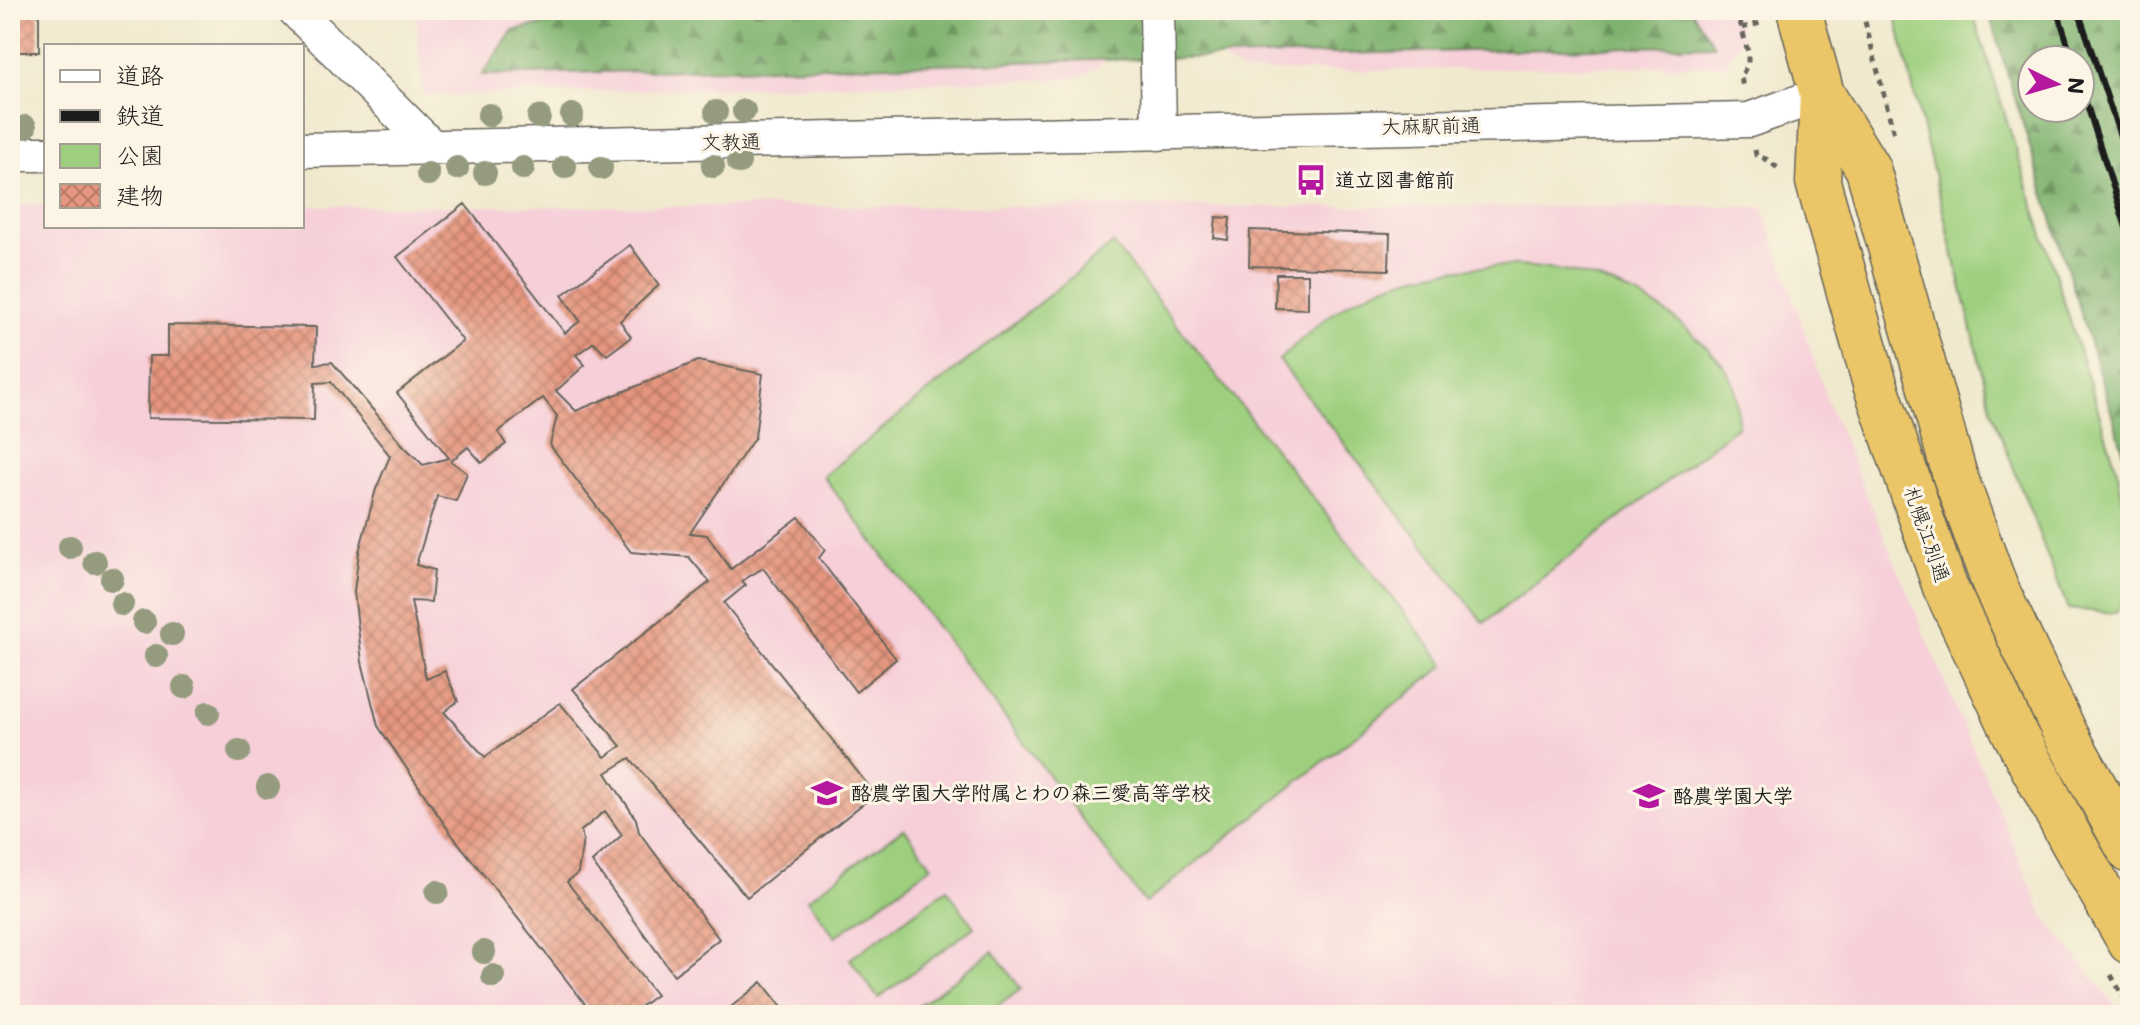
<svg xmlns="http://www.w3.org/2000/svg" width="2140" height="1025" font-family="Mali,'Klee One',sans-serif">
  <defs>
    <pattern id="forest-firs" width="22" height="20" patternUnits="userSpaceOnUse" patternTransform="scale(2)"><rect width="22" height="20" fill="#7eb26d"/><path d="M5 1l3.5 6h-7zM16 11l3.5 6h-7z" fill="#669059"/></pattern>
    <pattern id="building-cross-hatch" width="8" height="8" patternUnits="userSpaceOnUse" patternTransform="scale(2)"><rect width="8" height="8" fill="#e6967e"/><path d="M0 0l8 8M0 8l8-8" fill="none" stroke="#ba7a66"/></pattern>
  </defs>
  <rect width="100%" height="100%" fill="#fcf5e5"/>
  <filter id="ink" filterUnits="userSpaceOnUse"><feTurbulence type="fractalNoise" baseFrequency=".0125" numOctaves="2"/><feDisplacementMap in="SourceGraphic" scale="16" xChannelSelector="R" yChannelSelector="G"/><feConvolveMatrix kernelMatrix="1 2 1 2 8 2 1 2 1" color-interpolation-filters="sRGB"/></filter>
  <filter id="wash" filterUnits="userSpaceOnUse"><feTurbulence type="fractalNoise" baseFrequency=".006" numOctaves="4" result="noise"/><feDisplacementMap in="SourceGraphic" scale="32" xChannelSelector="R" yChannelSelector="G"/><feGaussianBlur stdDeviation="1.8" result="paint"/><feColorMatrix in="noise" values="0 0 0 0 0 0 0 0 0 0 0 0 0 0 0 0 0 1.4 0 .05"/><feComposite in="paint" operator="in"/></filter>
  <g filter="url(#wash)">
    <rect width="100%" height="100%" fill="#f0e9cd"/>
    <g fill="#f6cfd9">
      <polygon points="415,10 1109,10 1108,51 1103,63 1082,76 1063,79 424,96"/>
      <polygon points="1203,10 1735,10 1742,36 1726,65 1246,72 1229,64 1220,55"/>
      <polygon points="10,205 46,205 46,226 302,226 302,206 1763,207 1830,408 2044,917 2123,1015 10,1015"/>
    </g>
    <g fill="url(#forest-firs)" stroke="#4d6744" stroke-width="2" fill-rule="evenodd">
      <polygon points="627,10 1691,10 1714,45 482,75 513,30"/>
      <path d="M1988,10H2130V473ZM2032,60H2080V108H2032Z"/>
    </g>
    <g fill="#9dcf7e" stroke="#5c764d" stroke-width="2">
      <polygon points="1894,10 1972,10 2118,473 2130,542 2130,588 2116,613 2068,609 1992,412"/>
      <polygon points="1113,244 1445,665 1145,903 823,476"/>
      <path d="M1515,266C1588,269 1651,291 1703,344C1714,354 1728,369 1733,383C1738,395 1737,413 1738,426L1484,623L1279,360C1299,342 1319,322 1341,308C1394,273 1454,267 1515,266Z"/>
      <polygon points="904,828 932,866 835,937 808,899"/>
      <polygon points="947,889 974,927 878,998 850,959"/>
      <polygon points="993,951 1021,989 986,1015 906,1015"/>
    </g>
    <g id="blocks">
      <g fill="url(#building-cross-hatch)" fill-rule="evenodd">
        <rect x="10" y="10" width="29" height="42"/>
        <path d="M465,204L565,333L580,321L562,295L630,245L659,285L620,321L631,337L607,355L594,342L576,355L585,365L556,391L576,411L698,361L763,374L755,437L690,533L707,535L731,569L799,517L825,550L819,558L896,659L856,692L763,568L742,581L746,585L724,603L875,794L747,897L630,758L606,773L636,819L639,832L719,939L674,975L592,862L622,835L605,811L581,831L583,840L578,873L567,882L656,995L629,1015H594L449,831L378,726L362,662L354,592L359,552L376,489L390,456L331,382L315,383L314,420L148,418L149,356H168V325L316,327L315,364L332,362L403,445L423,465L449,458L397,393L463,341L397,257ZM543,398L557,416L550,445L631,552L689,557L710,582L573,689L621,746L605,757L560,703L485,757L444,712L458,701L445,671L426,679L411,601L431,602L434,570L416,565L437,496L456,501L467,473L451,461L468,447L482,463L506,444L498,432Z"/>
        <polygon points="1216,217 1230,218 1228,240 1214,238"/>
        <polygon points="1250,230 1390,234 1389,270 1249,266"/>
        <polygon points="1276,274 1308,274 1308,309 1275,308"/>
        <polygon points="762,982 788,1015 721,1015"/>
      </g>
    </g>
  </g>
  <g filter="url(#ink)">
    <use href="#blocks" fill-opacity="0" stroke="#66645a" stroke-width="2"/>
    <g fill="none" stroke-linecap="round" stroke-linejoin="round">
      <defs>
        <g id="minor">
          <polyline points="295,10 433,148"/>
          <polyline points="1157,10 1159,133"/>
          <polyline points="302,150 1749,120 1822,94"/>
          <polyline points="10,154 46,154"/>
        </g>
        <g id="highway">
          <polyline points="1799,10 1822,94 1868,169 1955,476 1995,586 2065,733 2130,851"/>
          <polyline points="1822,94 1818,182 1875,384 1945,587 2015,734 2071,839 2130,942"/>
        </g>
      </defs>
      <use href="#minor" stroke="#66645a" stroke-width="37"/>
      <use href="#highway" stroke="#66645a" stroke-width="47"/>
      <g stroke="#66645a" stroke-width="5" stroke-dasharray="6 6" stroke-linecap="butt">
        <polyline points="1737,10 1748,52 1748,64 1741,76 1743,89"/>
        <polyline points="1862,10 1894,134"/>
        <polyline points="1742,28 1764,22"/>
        <polyline points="1755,150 1756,155 1768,160 1780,170"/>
        <polyline points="2111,975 2130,1008"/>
      </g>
      <use href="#minor" stroke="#fff" stroke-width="34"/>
      <use href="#highway" stroke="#ebc669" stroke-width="44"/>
      <g stroke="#1c1c1c" stroke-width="6">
        <polyline points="2057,10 2073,60"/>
        <polyline points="2078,10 2130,166"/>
        <polyline points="2080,83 2130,240"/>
      </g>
    </g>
    <g fill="#949b7e">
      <circle cx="744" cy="111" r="12"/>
      <circle cx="716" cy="112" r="12"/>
      <circle cx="489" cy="115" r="12"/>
      <circle cx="572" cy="115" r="12"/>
      <circle cx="539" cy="117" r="12"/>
      <circle cx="25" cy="127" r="12"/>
      <circle cx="739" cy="162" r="12"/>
      <circle cx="713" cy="166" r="12"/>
      <circle cx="565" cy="167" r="12"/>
      <circle cx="457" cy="168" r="12"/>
      <circle cx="523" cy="168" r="12"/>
      <circle cx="601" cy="168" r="12"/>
      <circle cx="485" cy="173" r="12"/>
      <circle cx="428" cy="174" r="12"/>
      <circle cx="70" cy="547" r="12"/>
      <circle cx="95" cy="562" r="12"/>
      <circle cx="112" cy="579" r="12"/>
      <circle cx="122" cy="604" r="12"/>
      <circle cx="144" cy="622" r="12"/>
      <circle cx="172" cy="634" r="12"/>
      <circle cx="156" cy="656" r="12"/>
      <circle cx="184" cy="687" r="12"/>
      <circle cx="208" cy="713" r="12"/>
      <circle cx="239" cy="751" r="12"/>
      <circle cx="268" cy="787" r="12"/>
      <circle cx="437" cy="892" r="12"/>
      <circle cx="484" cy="952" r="12"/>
      <circle cx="493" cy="976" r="12"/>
    </g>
  </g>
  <defs>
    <symbol id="bus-bare" viewBox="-9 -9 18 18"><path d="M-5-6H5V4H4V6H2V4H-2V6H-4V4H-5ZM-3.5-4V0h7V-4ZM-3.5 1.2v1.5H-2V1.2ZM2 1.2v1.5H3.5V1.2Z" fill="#b5179e" stroke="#fcf5e5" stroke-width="2.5" paint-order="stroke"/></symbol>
    <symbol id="school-bare" viewBox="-9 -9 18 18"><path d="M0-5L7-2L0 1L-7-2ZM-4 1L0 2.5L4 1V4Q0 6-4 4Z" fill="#b5179e" stroke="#fcf5e5" stroke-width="2.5" paint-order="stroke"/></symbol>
    <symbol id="university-bare" viewBox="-9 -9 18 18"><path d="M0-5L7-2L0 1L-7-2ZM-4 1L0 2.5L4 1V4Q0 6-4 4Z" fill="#b5179e" stroke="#fcf5e5" stroke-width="2.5" paint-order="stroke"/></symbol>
  </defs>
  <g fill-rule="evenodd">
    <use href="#bus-bare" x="1289" y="158" width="44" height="44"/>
    <use href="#school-bare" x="805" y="771" width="44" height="44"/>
    <use href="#university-bare" x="1627" y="774" width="44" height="44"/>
  </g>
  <g text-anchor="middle" stroke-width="6" stroke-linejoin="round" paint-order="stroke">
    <g font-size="20" fill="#1c1c1c" stroke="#fcf5e5">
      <text transform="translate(1431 126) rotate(-1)" y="7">大麻駅前通</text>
      <text transform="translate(731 142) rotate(-1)" y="7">文教通</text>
      <text transform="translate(1927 534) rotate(71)" y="7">札幌江別通</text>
    </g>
    <g font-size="20" font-weight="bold" fill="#1c1c1c" stroke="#fcf5e5" text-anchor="start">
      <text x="1335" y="187">道立図書館前</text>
      <text x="851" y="800">酪農学園大学附属とわの森三愛高等学校</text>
      <text x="1673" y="803">酪農学園大学</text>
    </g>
  </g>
  <rect width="2140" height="1025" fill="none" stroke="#fcf5e5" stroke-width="40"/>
  <rect x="44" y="44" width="260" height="184" fill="#fcf5e5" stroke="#a29e95" stroke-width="2"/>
  <rect x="60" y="70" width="40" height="12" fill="#ffffff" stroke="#a29e95" stroke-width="2"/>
  <text x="116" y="84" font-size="24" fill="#1c1c1c">道路</text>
  <rect x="60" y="110" width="40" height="12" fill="#1c1c1c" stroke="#a29e95" stroke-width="2"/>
  <text x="116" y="124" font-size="24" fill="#1c1c1c">鉄道</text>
  <rect x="60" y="144" width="40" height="24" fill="#9dcf7e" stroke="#a29e95" stroke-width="2"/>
  <text x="116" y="164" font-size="24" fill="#1c1c1c">公園</text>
  <rect x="60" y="184" width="40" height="24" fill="url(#building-cross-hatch)" stroke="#a29e95" stroke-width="2"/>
  <text x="116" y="204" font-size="24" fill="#1c1c1c">建物</text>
  <g transform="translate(2056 84) rotate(95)"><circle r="38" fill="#fcf5e5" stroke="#a29e95" stroke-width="2"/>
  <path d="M0-6L14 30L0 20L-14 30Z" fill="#b5179e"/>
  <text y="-12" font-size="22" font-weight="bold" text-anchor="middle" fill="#1c1c1c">N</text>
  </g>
</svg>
